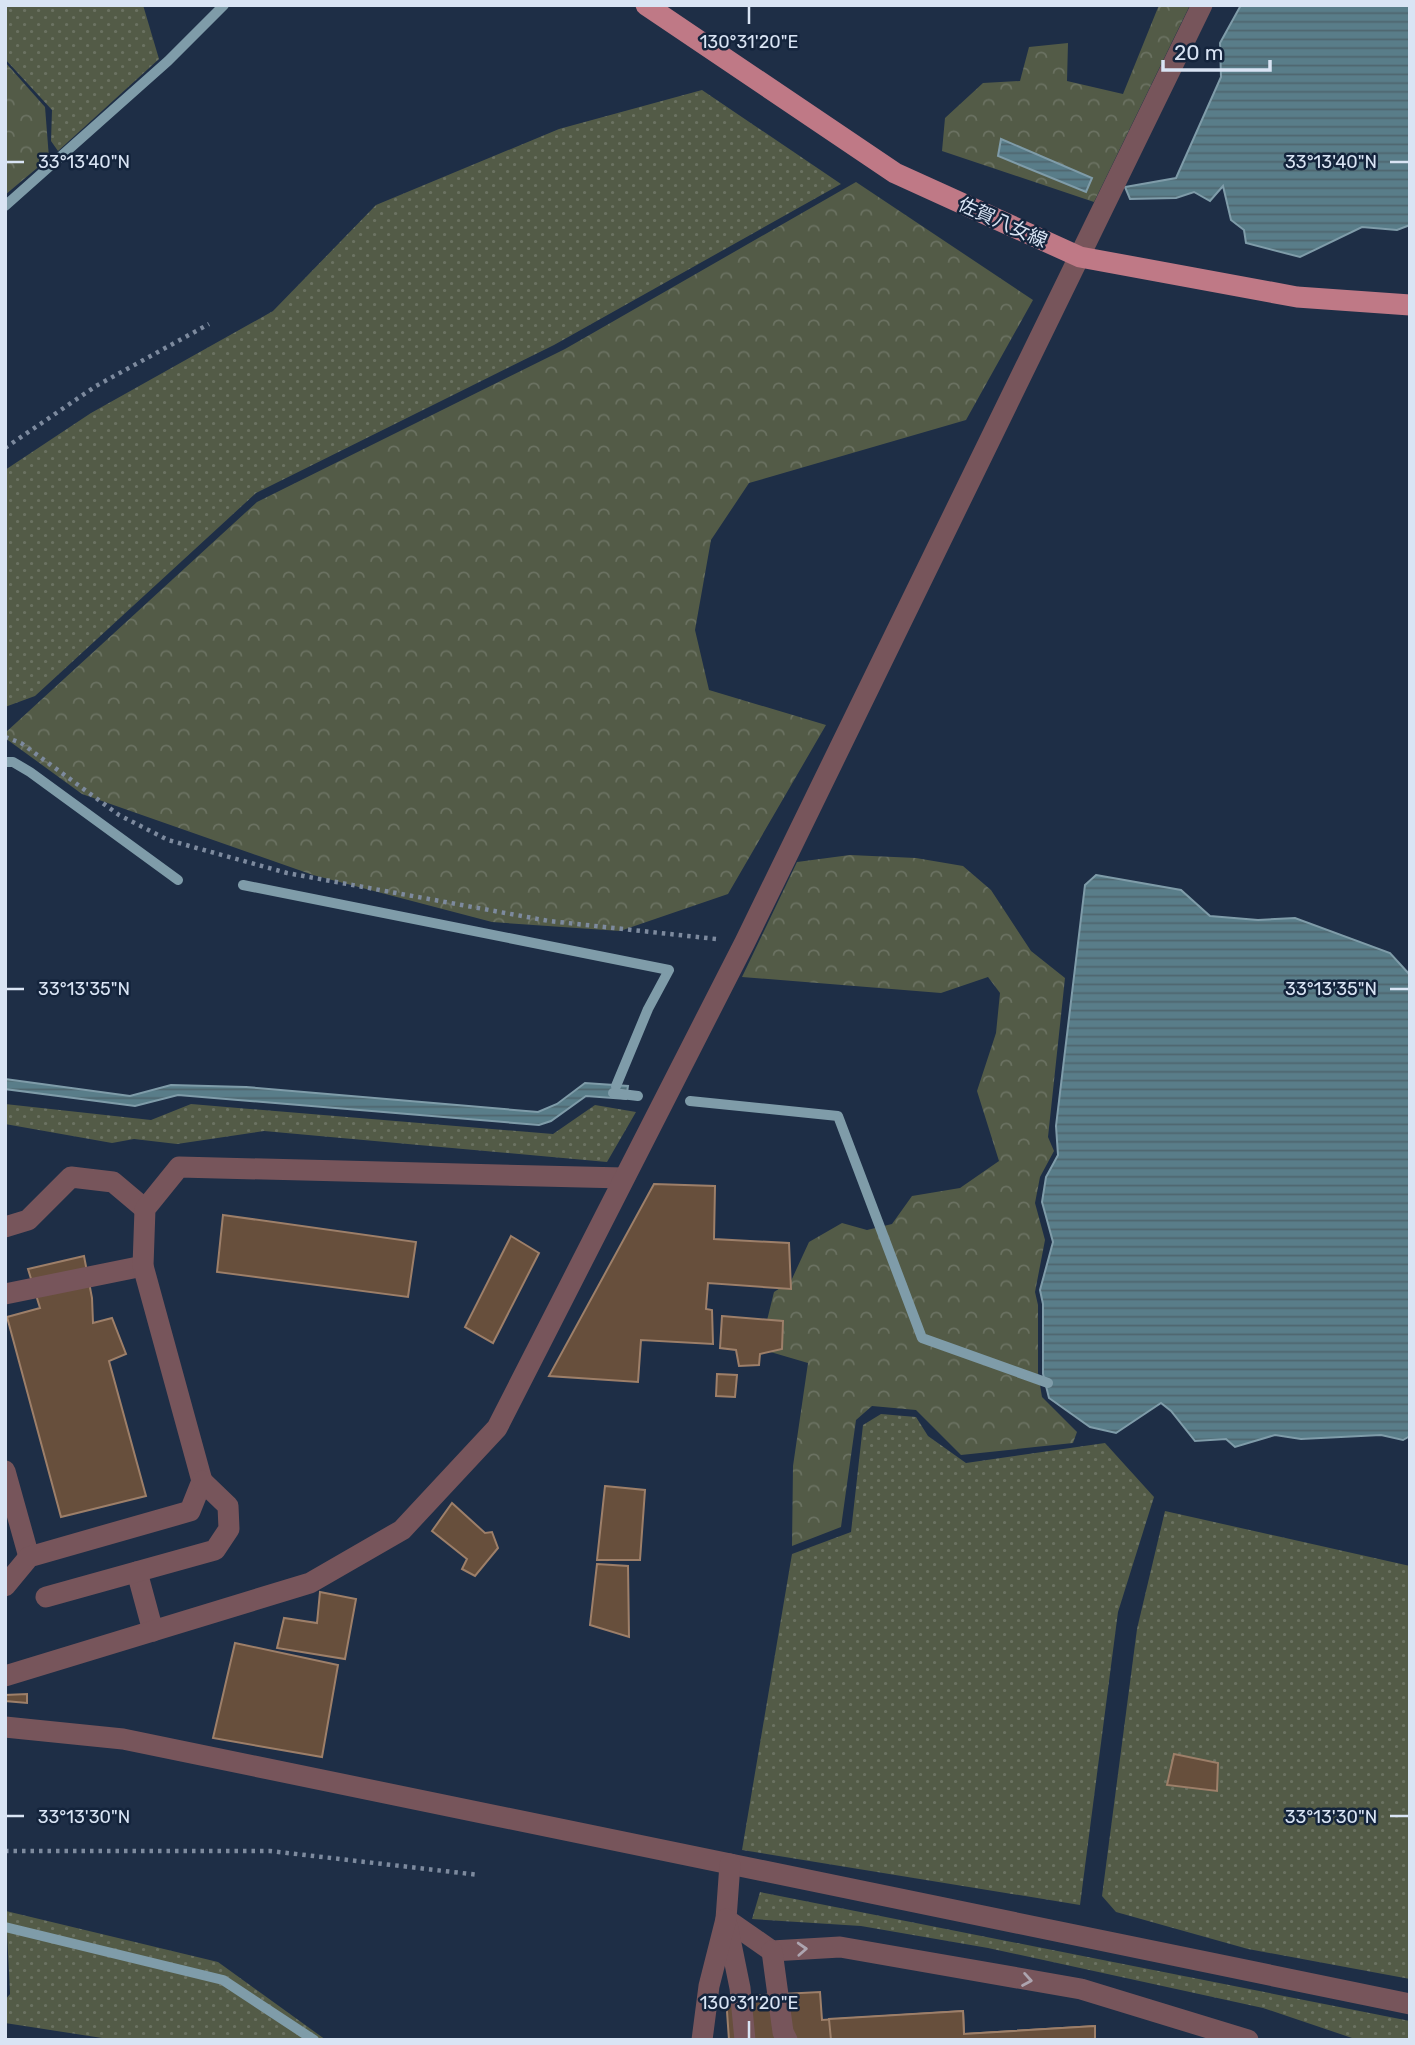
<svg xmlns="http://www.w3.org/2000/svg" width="1415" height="2045" font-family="Rubik,'Noto Sans JP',sans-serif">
  <defs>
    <pattern id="grass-dots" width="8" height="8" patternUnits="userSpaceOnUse" patternTransform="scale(1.75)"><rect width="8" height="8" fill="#535b47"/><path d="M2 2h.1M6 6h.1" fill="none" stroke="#6b7262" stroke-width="1.8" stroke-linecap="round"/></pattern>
    <pattern id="forest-crowns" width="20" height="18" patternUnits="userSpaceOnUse" patternTransform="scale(1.75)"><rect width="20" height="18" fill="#535b47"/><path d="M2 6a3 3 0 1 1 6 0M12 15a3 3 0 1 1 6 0" fill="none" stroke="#6b7262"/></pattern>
    <pattern id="water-rules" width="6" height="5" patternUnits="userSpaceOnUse" patternTransform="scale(1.75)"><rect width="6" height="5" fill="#597d89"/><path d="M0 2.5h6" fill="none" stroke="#4f666f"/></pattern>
  </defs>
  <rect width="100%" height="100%" fill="#1e2e46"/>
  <g fill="url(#grass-dots)">
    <polygon points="5,5 143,5 159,59 58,151 51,141 52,110 5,59"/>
    <polygon points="702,90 841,184 554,345 256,493 35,696 5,707 5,470 91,413 273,311 376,205 559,129"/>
    <polygon points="5,1104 151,1120 191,1104 553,1134 595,1105 636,1112 607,1162 264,1131 177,1144 134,1139 112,1143 5,1124"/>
    <polygon points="881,1414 916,1417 928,1436 966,1463 1105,1443 1154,1497 1118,1612 1080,1905 742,1850 792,1554 851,1532 863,1425"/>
    <polygon points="1165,1511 1410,1566 1410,1979 1248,1949 1116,1912 1102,1896 1137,1629"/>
    <polygon points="760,1892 1410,2021 1410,2040 1358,2040 1263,2008 988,1948 861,1926 752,1919"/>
    <polygon points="6,1911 218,1962 326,2040 115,2040 5,2023 5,2000 10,1994"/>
  </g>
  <g fill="url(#forest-crowns)">
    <polygon points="1159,5 1190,5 1094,202 942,151 945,118 983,83 1020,81 1029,47 1068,43 1067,81 1123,94"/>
    <polygon points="5,62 45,107 49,158 5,195"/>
    <polygon points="856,182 1033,300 966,420 749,483 711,540 695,630 709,690 826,725 728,894 620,931 492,922 313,875 82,794 5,738 5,733 257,502 565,349"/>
    <polygon points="850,855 916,858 963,866 991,890 1031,951 1065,978 1048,1137 1054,1151 1040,1177 1035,1203 1045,1240 1035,1292 1038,1305 1038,1373 1042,1397 1077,1432 1073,1443 961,1455 916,1410 872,1406 856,1420 841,1527 792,1546 793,1466 808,1363 760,1349 774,1292 791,1281 809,1242 842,1223 867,1230 892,1224 912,1196 960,1188 999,1161 977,1091 996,1033 1000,993 988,977 941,993 742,977 797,862"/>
  </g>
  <g fill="url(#water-rules)" stroke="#7f9ca9" stroke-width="2">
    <polygon points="1241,5 1410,5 1410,225 1397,230 1362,227 1300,257 1246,243 1244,230 1231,220 1223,186 1210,201 1194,192 1176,198 1130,199 1125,187 1176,178 1221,77 1220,43"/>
    <polygon points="1001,139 1092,178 1086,192 998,156"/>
    <polygon points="1096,875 1181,890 1210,916 1258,920 1295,918 1390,953 1410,975 1410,1436 1403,1440 1381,1435 1301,1439 1275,1435 1235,1447 1226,1439 1195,1441 1171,1411 1161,1403 1116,1433 1090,1427 1049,1398 1043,1374 1043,1304 1040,1290 1053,1242 1042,1202 1046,1177 1058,1155 1056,1126 1085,885"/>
    <polygon points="5,1079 130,1096 171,1085 246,1087 538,1112 557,1104 585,1083 628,1086 626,1099 586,1096 551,1121 539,1125 178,1095 135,1106 5,1089"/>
  </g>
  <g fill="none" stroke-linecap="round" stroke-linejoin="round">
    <g stroke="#7f9ca9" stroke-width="10">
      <polyline points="5,206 168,61 224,5"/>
      <polyline points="5,762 13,762 30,772 178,880"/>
      <polyline points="243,885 669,970 648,1009 616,1086"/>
      <polyline points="613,1093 638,1096"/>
      <polyline points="690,1101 838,1116 922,1338 1048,1383"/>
      <polyline points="5,1927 223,1980 314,2040"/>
    </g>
  </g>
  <g fill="#674f3c" stroke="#9d7f69" stroke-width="2">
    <polygon points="654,1184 715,1186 714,1239 789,1243 791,1289 708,1283 706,1309 712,1310 713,1344 641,1340 638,1382 549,1376"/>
    <polygon points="223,1215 416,1242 408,1297 217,1272"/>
    <polygon points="511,1236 539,1253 493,1343 465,1327"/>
    <polygon points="84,1256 92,1298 93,1323 112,1318 126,1354 109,1361 146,1496 61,1517 7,1317 40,1308 28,1269"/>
    <polygon points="722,1316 783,1321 782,1349 760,1354 759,1365 739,1366 736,1350 720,1348"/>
    <polygon points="717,1374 737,1375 735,1397 716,1396"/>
    <polygon points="605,1486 645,1490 640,1560 597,1560"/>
    <polygon points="452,1503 485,1533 492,1532 498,1548 475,1576 462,1569 467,1559 432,1531"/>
    <polygon points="597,1564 628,1566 629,1637 590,1625"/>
    <polygon points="320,1592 356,1599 345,1659 277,1648 284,1618 317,1623"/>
    <polygon points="235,1643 338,1665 322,1757 213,1738"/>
    <polygon points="27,1694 27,1703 5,1701 5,1695"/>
    <polygon points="1174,1754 1218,1763 1217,1791 1167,1785"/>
    <polygon points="820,1992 822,2020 963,2011 964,2034 1095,2026 1095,2040 729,2040 726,1997"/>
    <polygon points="963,2011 964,2034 1095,2026 1095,2040 831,2040 829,2019"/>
  </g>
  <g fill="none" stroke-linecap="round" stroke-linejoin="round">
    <g stroke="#7d8a9e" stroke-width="4.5" stroke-dasharray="3.5 5" stroke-linecap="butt">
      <polyline points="5,448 96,386 209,324"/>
      <polyline points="5,737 21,743 119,815 168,840 287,873 549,921 716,939"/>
      <polyline points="5,1851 270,1851 479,1875"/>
    </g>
    <g stroke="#77555b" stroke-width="21">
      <polyline points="5,1227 28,1220 71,1177 113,1182 145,1209"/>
      <polyline points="5,1294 143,1266"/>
      <polyline points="5,1471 29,1557"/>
      <polyline points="137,1572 153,1631"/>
      <polyline points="5,1586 29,1557 190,1511 202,1481 143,1266 145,1209 179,1167 624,1178"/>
      <polyline points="46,1597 215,1550 229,1529 228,1506 202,1481"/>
      <polyline points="5,1676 310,1583 402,1530 497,1428 745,942 1202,5"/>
      <polyline points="5,1727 123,1739 1410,2004"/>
      <polyline points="730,1864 726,1919 772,1951 840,1947 1081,1989 1248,2040"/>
      <polyline points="727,1924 740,1988 745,2040"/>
      <polyline points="772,1951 783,2032 787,2040"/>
      <polyline points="702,2040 709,1986 726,1919"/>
    </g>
    <polyline stroke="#bf7986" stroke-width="21" points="646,5 895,173 1080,257 1297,297 1410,305"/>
  </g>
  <defs><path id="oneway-chevron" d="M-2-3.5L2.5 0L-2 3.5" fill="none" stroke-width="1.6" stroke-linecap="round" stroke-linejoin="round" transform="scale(1.75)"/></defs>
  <g stroke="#ada4af">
    <use href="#oneway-chevron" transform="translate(802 1949) rotate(-3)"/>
    <use href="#oneway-chevron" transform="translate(1027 1980) rotate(10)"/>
  </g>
  <path fill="none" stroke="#d9e4f4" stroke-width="2.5" d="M749,7V24M7,162H24M1390,162H1408M7,989H24M1390,989H1408M7,1816H24M1390,1816H1408M749,2021V2038"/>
  <g text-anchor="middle" stroke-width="5" stroke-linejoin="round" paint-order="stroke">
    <g font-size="19" fill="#d9e4f4" stroke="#14243c">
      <text transform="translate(1003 222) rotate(24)" y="7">佐賀八女線</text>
    </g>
  </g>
  <g font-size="18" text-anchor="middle" fill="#d9e4f4" stroke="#14243c" stroke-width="5" stroke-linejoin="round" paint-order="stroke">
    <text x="749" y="48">130°31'20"E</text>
    <text x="84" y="168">33°13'40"N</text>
    <text x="1331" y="168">33°13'40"N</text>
    <text x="84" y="995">33°13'35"N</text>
    <text x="1331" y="995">33°13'35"N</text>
    <text x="84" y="1823">33°13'30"N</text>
    <text x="1331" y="1823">33°13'30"N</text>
    <text x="749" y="2009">130°31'20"E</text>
  </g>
  <rect width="1415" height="2045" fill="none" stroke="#d9e4f4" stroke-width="14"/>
  <path d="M1163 60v10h107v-10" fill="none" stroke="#d9e4f4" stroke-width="3.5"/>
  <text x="1174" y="60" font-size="21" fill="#d9e4f4" stroke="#14243c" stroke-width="5" paint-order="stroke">20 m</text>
</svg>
